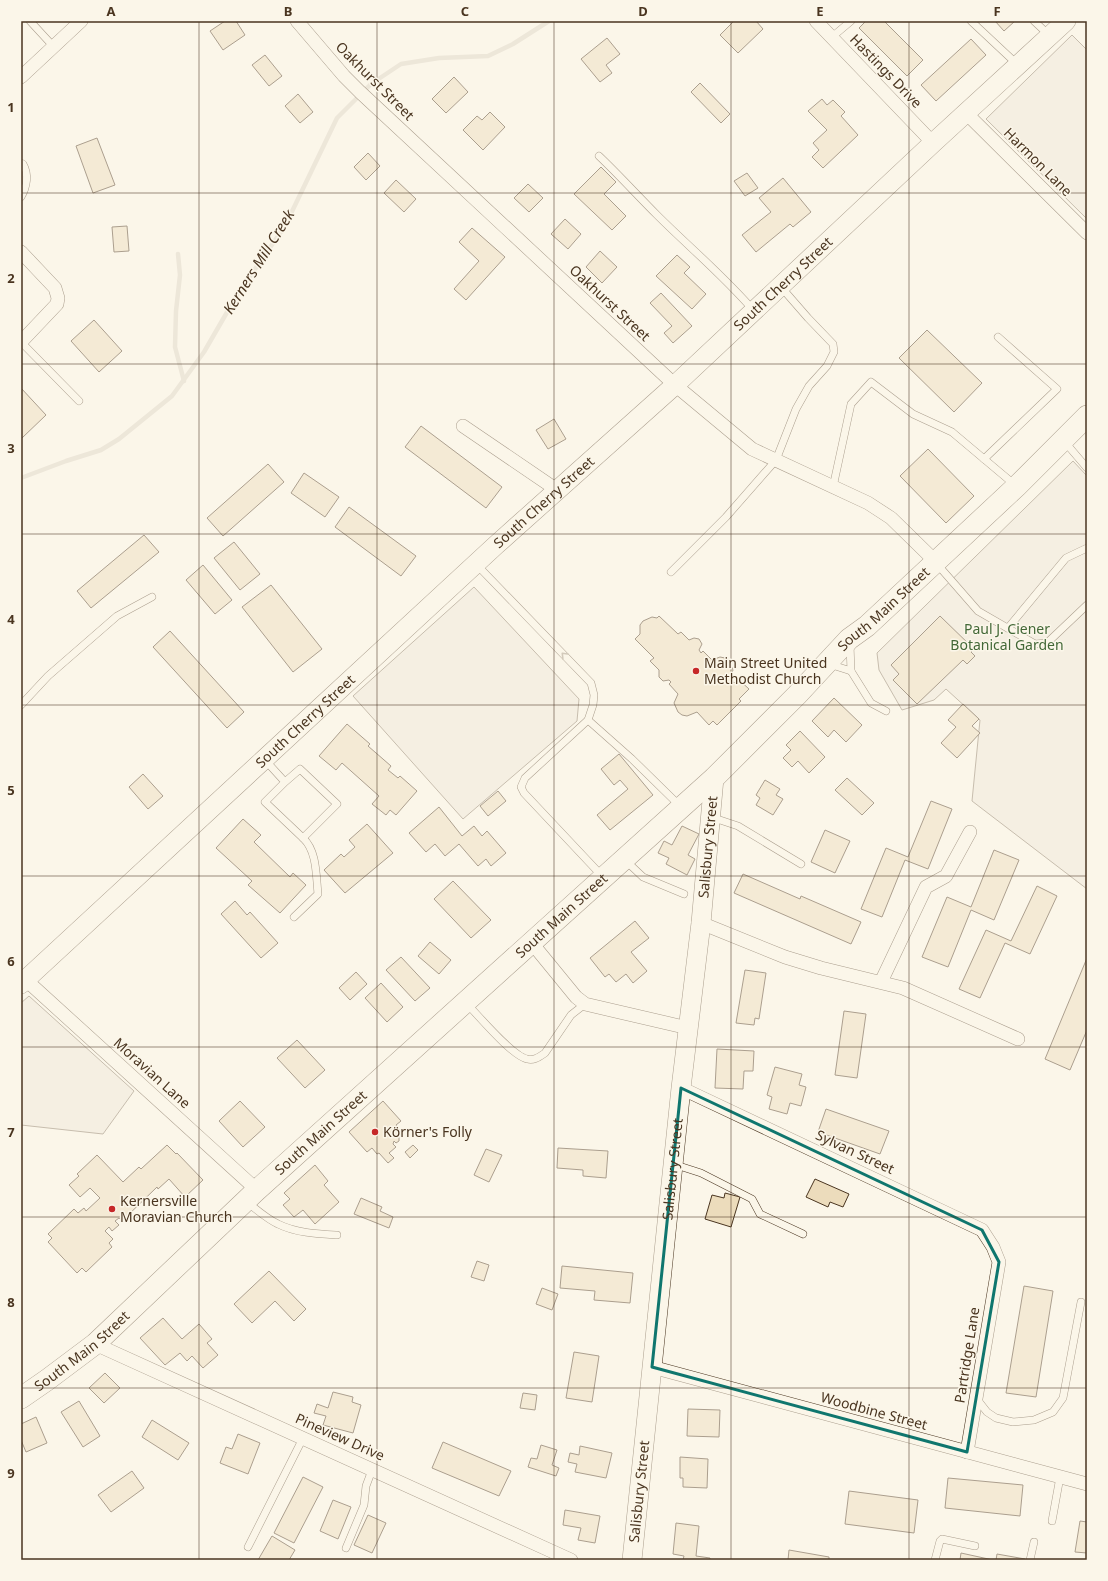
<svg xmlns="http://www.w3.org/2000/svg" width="1108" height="1581" font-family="'Noto Sans',sans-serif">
  <rect width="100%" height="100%" fill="#fbf6e9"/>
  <g fill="#ede6d9" stroke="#887966">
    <polygon points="1072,35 1087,50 1087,219 986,119"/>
    <polygon points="1073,461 1087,476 1087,889 972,801 980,720 946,689 934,700 902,710 879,670 877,653"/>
    <polygon points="474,587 579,699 577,721 463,819 353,696"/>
    <polygon points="29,996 134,1091 103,1134 21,1125 21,1003"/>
  </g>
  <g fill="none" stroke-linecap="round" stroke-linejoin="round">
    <g stroke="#dcd4c6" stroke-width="4.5">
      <polyline points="178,254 180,275 176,311 175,347 184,381"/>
      <polyline points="21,478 66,461 101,450 119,439 172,396 204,352 237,295 285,226 337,118 371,84 401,64 439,58 488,56 513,44 549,21"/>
    </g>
  </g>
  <g fill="#ecdcbc" stroke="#4a3520">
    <polygon points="225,21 236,21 245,35 223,50 210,31"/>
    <polygon points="734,21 756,21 763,29 738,53 720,35"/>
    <polygon points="866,21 884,21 923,60 907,76 859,28"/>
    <polygon points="995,21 1015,21 1004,31"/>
    <polygon points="607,38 620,54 606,65 612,73 600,82 581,59"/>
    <polygon points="971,39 986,55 936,101 921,85"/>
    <polygon points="265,55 282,76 269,86 252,65"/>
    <polygon points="454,77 468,92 446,113 432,99"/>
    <polygon points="700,83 730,114 721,123 691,92"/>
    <polygon points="298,94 313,112 300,123 285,106"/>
    <polygon points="822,99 827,105 833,100 845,112 841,116 858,135 823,168 812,157 819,150 813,143 827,130 808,111"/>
    <polygon points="490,112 505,127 483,150 463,130 477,116 482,120"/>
    <polygon points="97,138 115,185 93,193 76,146"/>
    <polygon points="368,153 380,166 366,180 354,167"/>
    <polygon points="601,167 616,182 604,194 626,216 612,230 574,194"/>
    <polygon points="747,173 758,188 745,196 734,181"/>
    <polygon points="783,178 811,212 793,227 790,224 756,252 742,235 771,212 759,198"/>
    <polygon points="396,180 416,199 404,212 384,193"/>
    <polygon points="528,184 543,198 529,212 514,198"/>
    <polygon points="565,219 581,234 568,249 551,234"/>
    <polygon points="127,226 129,251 114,252 112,227"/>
    <polygon points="472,228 505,257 466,300 454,289 479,261 459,242"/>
    <polygon points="600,251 617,267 602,283 586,267"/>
    <polygon points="677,255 690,267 684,273 706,294 692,309 656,276"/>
    <polygon points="661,293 692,326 673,343 664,333 672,326 650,303"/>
    <polygon points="94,320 122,351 99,372 71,341"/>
    <polygon points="927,330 982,383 954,412 899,358"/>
    <polygon points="21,388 46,415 22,438 21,436"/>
    <polygon points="554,419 566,439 548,449 536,430"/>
    <polygon points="421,426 502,487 486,508 405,447"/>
    <polygon points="928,449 974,496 946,523 900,476"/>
    <polygon points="268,464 284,482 223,536 207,518"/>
    <polygon points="304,473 339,497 325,517 291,493"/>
    <polygon points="349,507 416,556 401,576 335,527"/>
    <polygon points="144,535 159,552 91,608 77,591"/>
    <polygon points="234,542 260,574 240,590 214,558"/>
    <polygon points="203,565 232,600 215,614 186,580"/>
    <polygon points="271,585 322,649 293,672 242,607"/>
    <polygon points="659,616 678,634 681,632 689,640 694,638 699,639 702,644 699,650 701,653 703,651 712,660 720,657 725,658 729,661 733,670 730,678 734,683 738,679 749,689 739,699 741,701 717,725 713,721 709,725 697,712 687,716 682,715 678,712 674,703 678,694 669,684 671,682 669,680 663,681 659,677 659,670 650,661 654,658 635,639 640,634 640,625 643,621 652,617 657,618"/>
    <polygon points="940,616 974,649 971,652 975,656 967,664 963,660 917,704 893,680 899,674 891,665"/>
    <polygon points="170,631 244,712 227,728 153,647"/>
    <polygon points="834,698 862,725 846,742 834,730 828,737 812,721"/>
    <polygon points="963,704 979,719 972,726 980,733 957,758 941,743 956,727 948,720"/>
    <polygon points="347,724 370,744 368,746 391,766 388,770 398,778 400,776 417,791 396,815 390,810 386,815 372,804 379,796 342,763 336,770 319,756"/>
    <polygon points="800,731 825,757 809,773 798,761 792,767 783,758 791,750 786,745"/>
    <polygon points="619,754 653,795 610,830 597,815 628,789 620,780 614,785 601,769"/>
    <polygon points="143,774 163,796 148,809 129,787"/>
    <polygon points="847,778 874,803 862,815 835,790"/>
    <polygon points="765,780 780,789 776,795 783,799 773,815 756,805 760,798 756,795"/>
    <polygon points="498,791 506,801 488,816 480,806"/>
    <polygon points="931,801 952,809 928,869 905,860 882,917 861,909 886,848 908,857"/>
    <polygon points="439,807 462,836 474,826 482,836 487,831 506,853 491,866 486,859 478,866 459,844 445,856 435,844 426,852 409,833"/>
    <polygon points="243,819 261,835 254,842 290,877 293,873 306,885 280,913 248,885 252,881 216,848"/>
    <polygon points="367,824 393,853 345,893 324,870 341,854 344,857 355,847 349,840"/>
    <polygon points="682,826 699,834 688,855 695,859 687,875 666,864 669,858 658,853 664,841 672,845"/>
    <polygon points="825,830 850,841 835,873 811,862"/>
    <polygon points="994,850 1019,860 994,920 971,910 948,967 922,957 947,897 971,907"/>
    <polygon points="743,874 800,899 801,896 861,922 851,944 734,893"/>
    <polygon points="453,881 491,920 471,938 434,899"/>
    <polygon points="1037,886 1057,896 1030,954 1005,943 980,998 959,989 986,930 1011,941"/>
    <polygon points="235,901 247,915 250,912 278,943 261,958 221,914"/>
    <polygon points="635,921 649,938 631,952 647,971 633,983 626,974 616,982 609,974 605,977 590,958"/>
    <polygon points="430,942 451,960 439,974 418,956"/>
    <polygon points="401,957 430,988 415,1001 386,970"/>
    <polygon points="1087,958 1087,1030 1070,1070 1045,1059"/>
    <polygon points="745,970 766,973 759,1019 755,1018 754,1025 736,1023"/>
    <polygon points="356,972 367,984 350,1000 339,988"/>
    <polygon points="381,983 403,1007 387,1022 365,998"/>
    <polygon points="844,1011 866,1014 857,1078 835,1075"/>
    <polygon points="297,1040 325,1070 305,1088 277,1058"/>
    <polygon points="717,1049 754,1051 753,1071 744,1071 743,1089 715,1088"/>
    <polygon points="775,1067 802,1074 799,1085 806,1087 801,1106 790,1103 787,1114 769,1109 772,1097 767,1095"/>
    <polygon points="240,1101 265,1127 243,1147 219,1121"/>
    <polygon points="383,1101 401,1121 396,1125 401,1132 398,1135 399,1138 399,1141 396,1143 394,1141 393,1144 396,1147 389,1153 394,1158 388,1163 379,1153 377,1154 372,1148 367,1152 349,1132"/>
    <polygon points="826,1109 889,1131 880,1154 818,1132"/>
    <polygon points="167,1145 176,1154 177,1153 203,1180 185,1197 169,1179 158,1189 157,1187 122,1221 119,1218 115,1221 119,1225 112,1231 109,1227 105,1231 113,1239 109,1243 112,1247 86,1272 82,1268 77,1273 48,1242 52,1238 48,1234 74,1209 78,1213 84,1208 86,1211 100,1198 90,1188 80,1197 69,1185 79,1176 77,1174 97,1155 123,1182 139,1167 141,1169"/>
    <polygon points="413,1145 418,1150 410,1158 405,1152"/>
    <polygon points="558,1148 608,1151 606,1178 583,1176 583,1170 557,1168"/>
    <polygon points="486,1149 502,1155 489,1182 474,1175"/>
    <polygon points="315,1165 328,1181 324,1185 339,1202 315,1224 303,1210 294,1217 283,1205 290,1199 284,1193"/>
    <polygon points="815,1179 849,1194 843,1207 830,1202 828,1207 806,1197"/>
    <polygon points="725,1193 740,1197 731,1227 705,1219 712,1195 724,1198"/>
    <polygon points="361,1198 382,1207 380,1211 393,1217 389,1228 354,1214"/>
    <polygon points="477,1261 489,1265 484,1281 471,1277"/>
    <polygon points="562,1266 633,1273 630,1303 594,1300 595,1291 560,1288"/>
    <polygon points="269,1271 306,1309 294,1321 275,1301 252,1323 234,1304"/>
    <polygon points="1024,1286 1053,1291 1036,1397 1006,1393"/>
    <polygon points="542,1288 558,1294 552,1310 536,1304"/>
    <polygon points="163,1318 182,1339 199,1324 212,1339 207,1343 218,1355 203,1368 192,1356 187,1361 180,1353 165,1365 140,1338"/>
    <polygon points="574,1352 599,1356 592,1402 566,1398"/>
    <polygon points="105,1373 120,1388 104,1403 89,1388"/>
    <polygon points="333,1392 353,1397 352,1402 361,1405 353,1433 323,1425 326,1416 314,1413 317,1404 328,1408"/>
    <polygon points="523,1393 537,1395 535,1410 520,1408"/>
    <polygon points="79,1401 100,1436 83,1447 61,1412"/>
    <polygon points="688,1409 720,1410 719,1437 687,1436"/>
    <polygon points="36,1417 47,1443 26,1452 21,1440 21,1424"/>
    <polygon points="152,1420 189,1443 178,1460 142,1437"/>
    <polygon points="238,1434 260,1443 248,1474 220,1463 226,1447 232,1449"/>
    <polygon points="443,1442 511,1471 499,1496 432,1468"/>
    <polygon points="541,1445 557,1450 552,1465 559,1468 556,1476 528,1467 531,1458 537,1459"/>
    <polygon points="580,1446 612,1453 606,1478 575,1472 577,1464 568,1462 570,1453 579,1455"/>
    <polygon points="680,1457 708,1459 707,1488 683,1487 683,1478 680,1478"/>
    <polygon points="132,1471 144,1488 111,1512 98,1495"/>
    <polygon points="303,1477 323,1487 294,1543 274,1533"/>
    <polygon points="948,1478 1023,1485 1020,1516 945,1508"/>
    <polygon points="849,1491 918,1500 914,1533 845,1524"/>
    <polygon points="333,1500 351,1507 338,1539 320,1531"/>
    <polygon points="565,1510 600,1516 595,1543 578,1540 581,1528 563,1525"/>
    <polygon points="368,1515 386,1523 372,1553 354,1545"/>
    <polygon points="1080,1521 1087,1522 1087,1553 1075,1552"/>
    <polygon points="676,1523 699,1526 696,1556 710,1558 710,1560 683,1560 684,1556 673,1554"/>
    <polygon points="272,1536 295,1550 289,1560 258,1560"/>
    <polygon points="789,1550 829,1557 829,1560 788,1560"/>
    <polygon points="961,1553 993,1560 960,1560"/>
    <polygon points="997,1554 1025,1559 1025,1560 996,1560"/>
  </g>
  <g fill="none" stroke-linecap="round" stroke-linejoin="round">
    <defs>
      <g id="service">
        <polyline points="30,21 53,46"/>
        <polyline points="971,21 1018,65"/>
        <polyline points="1034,21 1050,36"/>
        <polyline points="832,37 851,21"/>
        <path d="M599,156C619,175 637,195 657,215C689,247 724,276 754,311"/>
        <path d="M21,163L23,164C29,174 27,187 21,197"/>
        <polyline points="21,342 79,401"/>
        <polyline points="1064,441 1087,468"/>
        <polyline points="984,459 1057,389 998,337"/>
        <polyline points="833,487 851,404 871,382 913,414 952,432 1015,485"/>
        <polyline points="476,564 591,683 594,695 593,705 588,720 525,778 521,787 524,793 603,877"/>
        <polyline points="937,564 978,611 1035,644 1047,643 1087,605"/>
        <polyline points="671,572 726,517 776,460 796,409 809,386 827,366 834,352 833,344 808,318 781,287"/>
        <polyline points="1008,628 1066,558 1087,548"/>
        <polyline points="829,664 851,671 850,645"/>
        <polyline points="851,671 871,703 886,711"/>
        <polyline points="21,705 48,676 117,616 152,597"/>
        <polyline points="588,720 632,759 680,806"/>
        <polyline points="265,760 285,782 300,769 337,804 303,838 265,802 285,782"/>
        <polyline points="711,817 738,826 801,864"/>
        <polyline points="626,861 643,877 684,894"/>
        <path d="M294,917L318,894C316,875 317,851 303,838"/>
        <path d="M467,1004C479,1016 512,1056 527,1059C534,1061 539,1057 545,1053L571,1015L585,1004"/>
        <polyline points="673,1164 701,1173 752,1199 760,1214 803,1234"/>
        <path d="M247,1202C257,1210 267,1219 278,1224C296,1233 318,1234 337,1235"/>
        <polyline points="976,1398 987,1412 996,1418 1013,1422 1034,1420 1053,1412 1063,1398 1081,1302"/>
        <polyline points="1052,1521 1060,1477"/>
        <polyline points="248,1547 303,1438"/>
        <polyline points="346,1548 364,1505 366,1486 372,1470"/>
        <polyline points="935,1560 940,1541 942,1539 975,1546"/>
        <polyline points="1030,1560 1034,1542"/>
      </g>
      <g id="minor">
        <polyline points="297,21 344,76 360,92 675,385 752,449 868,503 891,518 936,562"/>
        <polyline points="816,21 933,143"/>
        <polyline points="21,77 81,21"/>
        <polyline points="966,113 1087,233"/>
        <polyline points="21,252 55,288 58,298 57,304 21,342"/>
        <polyline points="463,426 557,490"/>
        <polyline points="701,923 785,957 821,968 903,988 1018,1039"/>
        <polyline points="531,942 576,997 585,1004 688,1028"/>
        <polyline points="26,980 257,1190"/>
        <polyline points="881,982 926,887 946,876 970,832"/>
        <polyline points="681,1088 982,1230 993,1247 999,1262 967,1452"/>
        <polyline points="95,1344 571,1560"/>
        <polyline points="652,1367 1087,1484"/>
      </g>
      <g id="secondary">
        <path id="s1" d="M21,984L496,545L675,385L933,143L1066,21"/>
        <path id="s2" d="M632,1560L681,1088L701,923L714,778"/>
      </g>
      <g id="primary">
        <path id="s3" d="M21,1398L47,1380L95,1344L257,1190L714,778L797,695L849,639L867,626L1017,486L1087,416"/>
      </g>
    </defs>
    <use href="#service" stroke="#4a3520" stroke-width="8"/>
    <use href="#minor" stroke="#4a3520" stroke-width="14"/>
    <use href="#secondary" stroke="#4a3520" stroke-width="20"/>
    <use href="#primary" stroke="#4a3520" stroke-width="22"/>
    <use href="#service" stroke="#fbf6e9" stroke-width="7"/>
    <use href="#minor" stroke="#fbf6e9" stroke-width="13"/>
    <use href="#secondary" stroke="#fbf6e9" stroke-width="19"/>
    <use href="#primary" stroke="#fbf6e9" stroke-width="21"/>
  </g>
  <defs><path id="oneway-chevron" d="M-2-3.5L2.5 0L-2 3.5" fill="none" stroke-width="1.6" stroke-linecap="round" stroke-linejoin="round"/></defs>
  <use stroke="#a29684" href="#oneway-chevron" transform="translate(564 655) rotate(-134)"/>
  <path d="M0 0H1108V1581H0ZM681,1088L982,1230L999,1262L967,1452L652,1367Z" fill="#fbf6e9" fill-opacity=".55" fill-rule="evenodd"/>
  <path fill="none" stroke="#0f766e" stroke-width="3" stroke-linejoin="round" d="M681,1088L982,1230L999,1262L967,1452L652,1367Z"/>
  <path fill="none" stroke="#4a3520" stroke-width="1" stroke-opacity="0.55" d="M199,21V1560M377,21V1560M554,21V1560M731,21V1560M909,21V1560M21,193H1087M21,364H1087M21,534H1087M21,705H1087M21,876H1087M21,1047H1087M21,1217H1087M21,1388H1087"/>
  <g fill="#c62828" stroke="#fbf6e9" stroke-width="1.5">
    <circle cx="696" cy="671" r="4"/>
    <circle cx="375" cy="1132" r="4"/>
    <circle cx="112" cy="1209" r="4"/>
  </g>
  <g text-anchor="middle" stroke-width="3" stroke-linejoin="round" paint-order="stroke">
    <g font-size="14" fill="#4a3520" stroke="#fbf6e9">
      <text transform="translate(886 71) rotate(46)" y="5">Hastings Drive</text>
      <text transform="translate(375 81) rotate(45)" y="5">Oakhurst Street</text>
      <text transform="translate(1038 162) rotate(45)" y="5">Harmon Lane</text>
      <text dy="5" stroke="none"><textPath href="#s1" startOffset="1035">South Cherry Street</textPath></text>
      <text transform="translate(610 303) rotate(43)" y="5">Oakhurst Street</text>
      <text dy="5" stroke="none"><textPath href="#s1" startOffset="711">South Cherry Street</textPath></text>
      <text dy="5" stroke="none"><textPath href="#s3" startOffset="1170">South Main Street</textPath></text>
      <text dy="5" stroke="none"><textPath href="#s1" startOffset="387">South Cherry Street</textPath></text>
      <text dy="5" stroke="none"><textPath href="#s2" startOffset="717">Salisbury Street</textPath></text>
      <text dy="5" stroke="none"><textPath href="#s3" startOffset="725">South Main Street</textPath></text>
      <text transform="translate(152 1073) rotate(42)" y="5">Moravian Lane</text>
      <text dy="5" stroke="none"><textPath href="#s3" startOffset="401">South Main Street</textPath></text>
      <text transform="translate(855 1152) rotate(25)" y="5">Sylvan Street</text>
      <text dy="5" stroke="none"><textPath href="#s2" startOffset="393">Salisbury Street</textPath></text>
      <text dy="5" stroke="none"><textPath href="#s3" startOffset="77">South Main Street</textPath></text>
      <text transform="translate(967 1355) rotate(-81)" y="5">Partridge Lane</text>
      <text transform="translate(874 1411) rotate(15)" y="5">Woodbine Street</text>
      <text transform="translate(340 1437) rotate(24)" y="5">Pineview Drive</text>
      <text dy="5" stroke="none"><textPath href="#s2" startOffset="69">Salisbury Street</textPath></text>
    </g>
    <g font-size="14" fill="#436837" stroke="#fbf6e9">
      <text x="1007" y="634">Paul J. Ciener<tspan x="1007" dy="16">Botanical Garden</tspan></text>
    </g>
    <g font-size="14" fill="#4a3520" stroke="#fbf6e9" text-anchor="start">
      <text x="704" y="668">Main Street United<tspan x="704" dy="16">Methodist Church</tspan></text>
      <text x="383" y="1137">Körner's Folly</text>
      <text x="120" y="1206">Kernersville<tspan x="120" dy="16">Moravian Church</tspan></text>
    </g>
    <g font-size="15" font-style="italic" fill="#4a3520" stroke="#fbf6e9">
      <text transform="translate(259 262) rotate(-58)" y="5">Kerners Mill Creek</text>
    </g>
  </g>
  <rect width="1108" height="1581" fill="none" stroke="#fbf6e9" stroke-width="44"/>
  <rect x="22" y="22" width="1064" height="1537" fill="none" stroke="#4a3520" stroke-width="1.5"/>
  <g font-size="13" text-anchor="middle" font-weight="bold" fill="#4a3520">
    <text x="111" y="16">A</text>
    <text x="288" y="16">B</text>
    <text x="465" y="16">C</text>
    <text x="643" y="16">D</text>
    <text x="820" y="16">E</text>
    <text x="997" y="16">F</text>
    <text x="11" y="112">1</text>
    <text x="11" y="283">2</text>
    <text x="11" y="453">3</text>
    <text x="11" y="624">4</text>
    <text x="11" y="795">5</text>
    <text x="11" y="966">6</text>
    <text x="11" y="1137">7</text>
    <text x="11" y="1307">8</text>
    <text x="11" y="1478">9</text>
  </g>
</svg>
